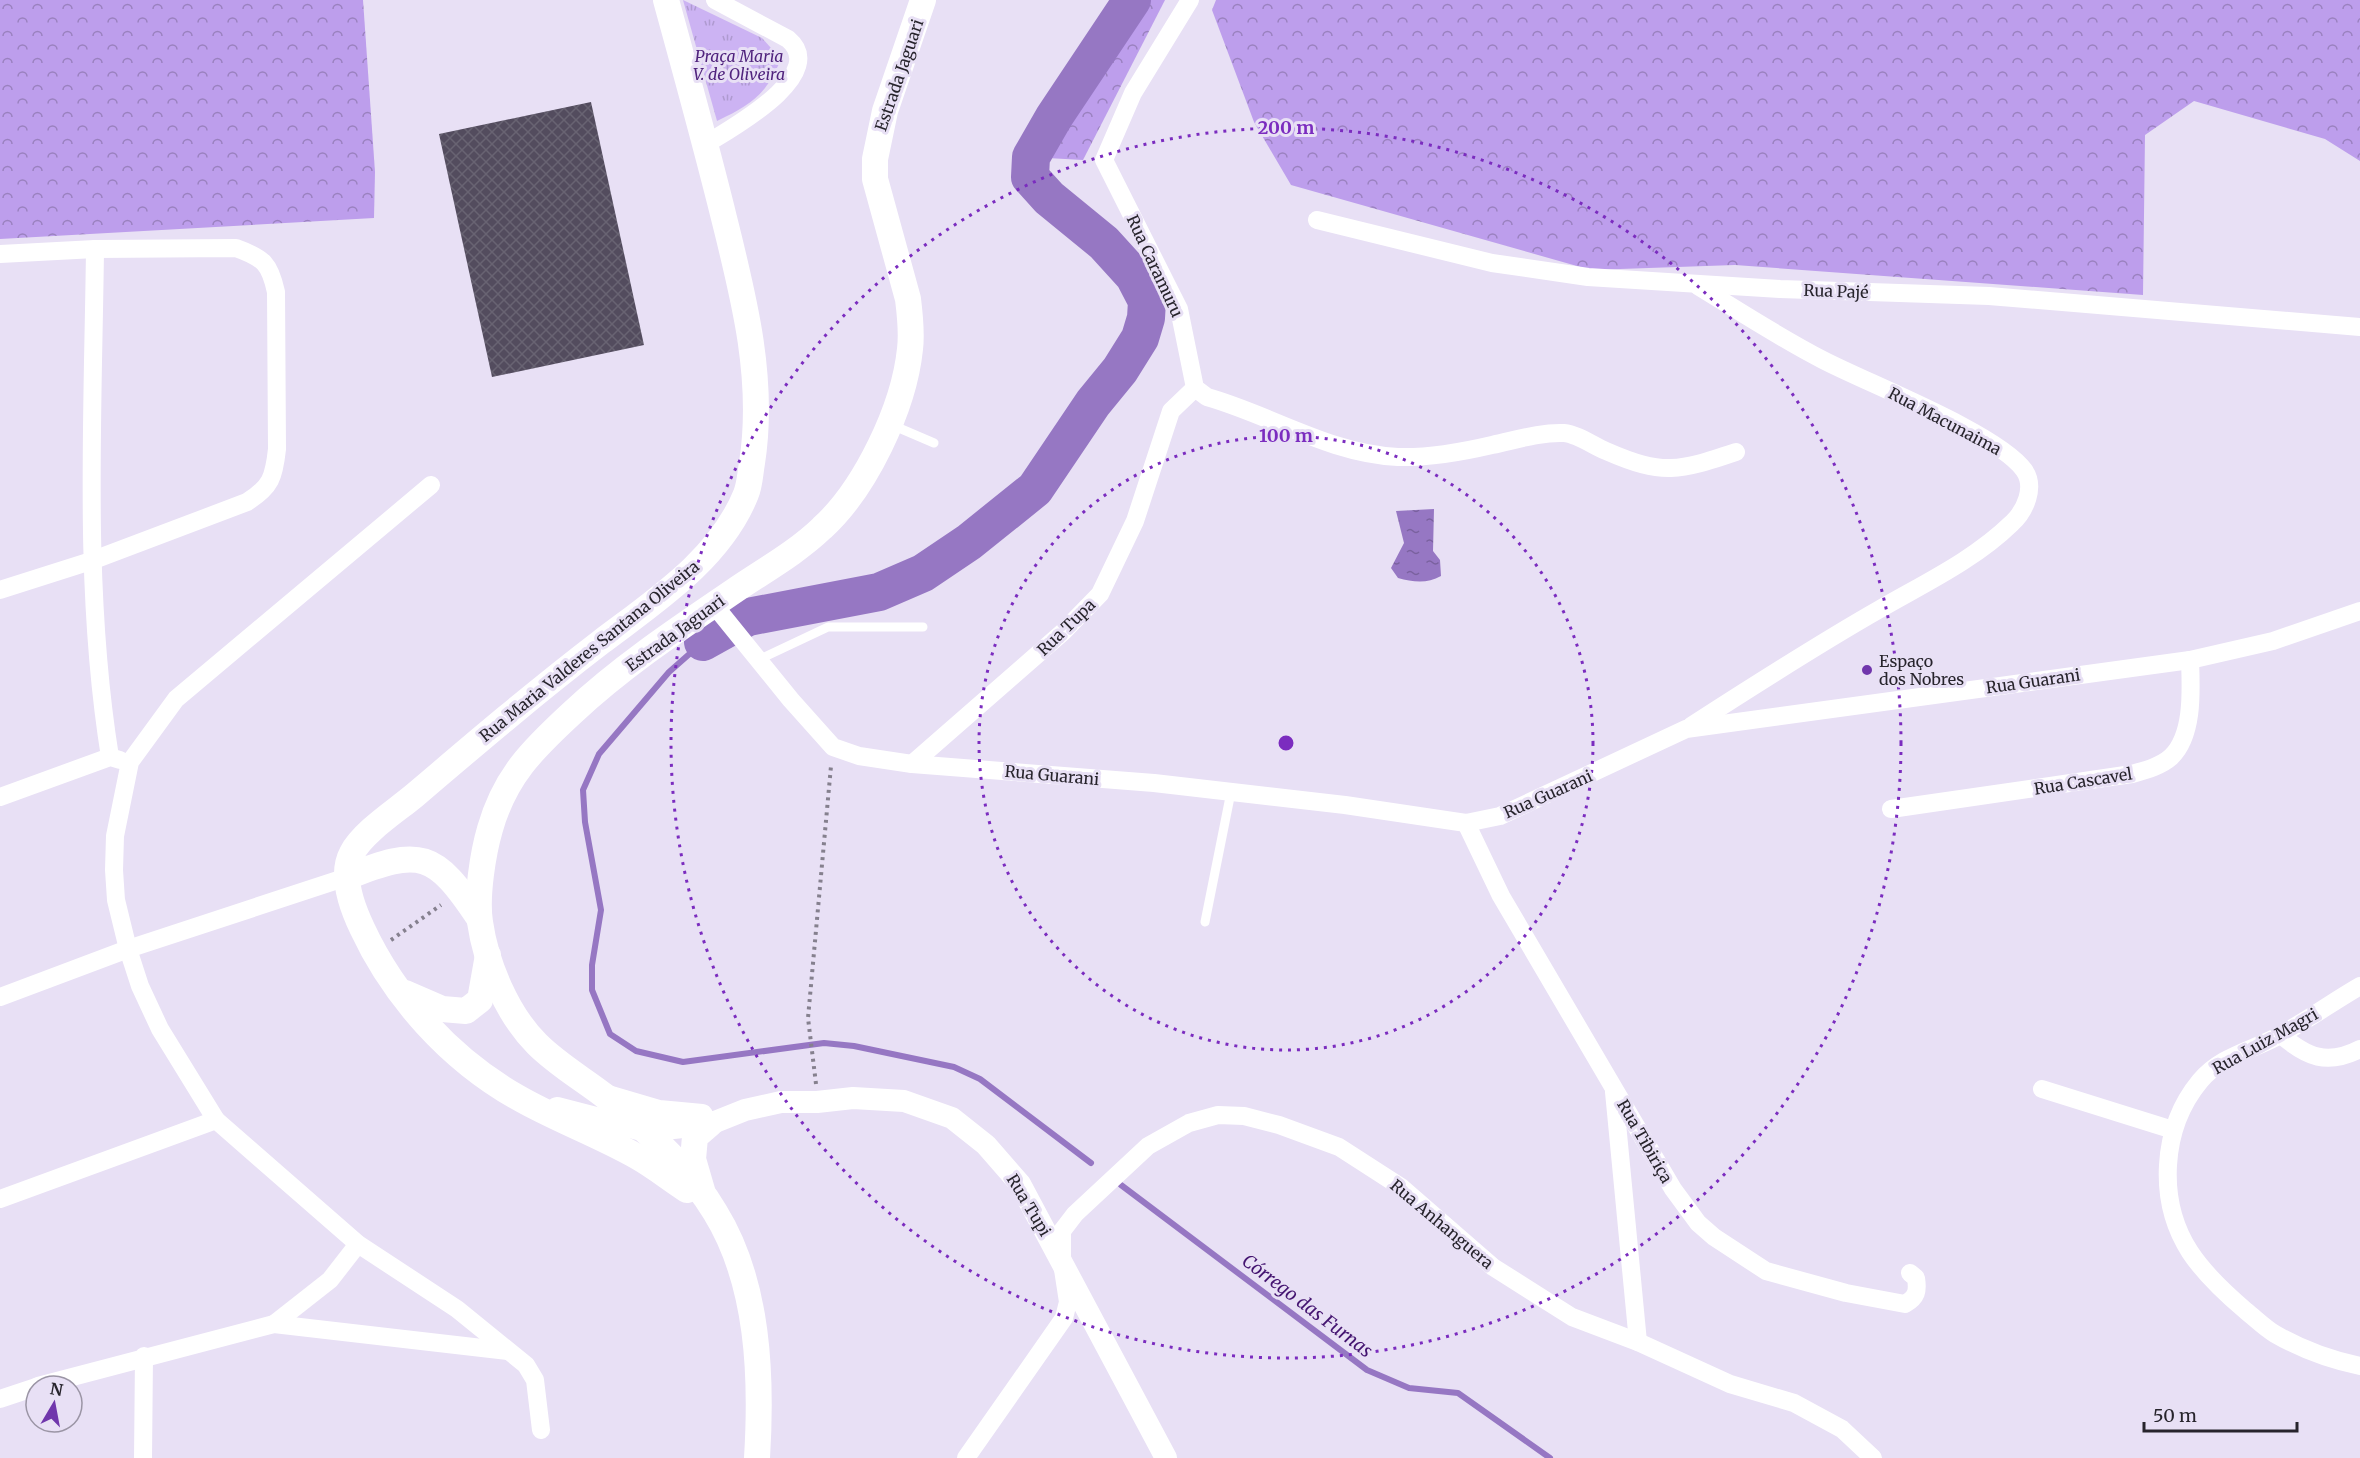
<svg xmlns="http://www.w3.org/2000/svg" width="2360" height="1458" font-family="Merriweather,serif">
  <defs>
    <pattern id="forest-crowns" width="20" height="18" patternUnits="userSpaceOnUse" patternTransform="scale(1.5)"><rect width="20" height="18" fill="#bd9eec"/><path d="M2 6a3 3 0 1 1 6 0M12 15a3 3 0 1 1 6 0" fill="none" stroke="#9a81bf"/></pattern>
    <pattern id="park-tufts" width="24" height="20" patternUnits="userSpaceOnUse" patternTransform="scale(1.5)"><rect width="24" height="20" fill="#ccb3f3"/><path d="M3 7l-1-3M5 7V3M7 7l1-3M15 17l-1-3M17 17v-4M19 17l1-3" fill="none" stroke="#af9ad0"/></pattern>
    <pattern id="water-ripples" width="26" height="14" patternUnits="userSpaceOnUse" patternTransform="scale(1.5)"><rect width="26" height="14" fill="#9677c3"/><path d="M2 4q2-2 4 0t4 0M15 11q2-2 4 0t4 0" fill="none" stroke="#7a619f"/></pattern>
    <pattern id="building-cross-hatch" width="8" height="8" patternUnits="userSpaceOnUse" patternTransform="scale(1.5)"><rect width="8" height="8" fill="#534c5e"/><path d="M0 0l8 8M0 8l8-8" fill="none" stroke="#686372"/></pattern>
  </defs>
  <rect width="100%" height="100%" fill="#e8e0f5"/>
  <g fill="url(#forest-crowns)">
    <polygon points="0,0 363,0 375,172 374,218 0,239"/>
    <polygon points="1113,0 1165,0 1083,160 1047,158 1051,132"/>
    <polygon points="1216,0 2360,0 2360,161 2325,139 2194,101 2145,135 2143,295 1735,265 1591,270 1291,185 1254,122 1212,10"/>
  </g>
  <path fill="url(#park-tufts)" d="M683,0L762,38L781,59C766,95 752,104 717,121Z"/>
  <path fill="url(#water-ripples)" d="M1434,509L1433,551L1440,560L1441,576C1427,584 1413,582 1398,578L1391,568L1404,543L1396,511Z"/>
  <g fill="none" stroke-linecap="round" stroke-linejoin="round">
    <g stroke="#9677c3" stroke-width="6">
      <polyline points="703,642 669,672 599,754 583,790 585,822 601,910 592,965 592,990 610,1034 636,1051 683,1062 824,1043 854,1046 954,1067 980,1079 1091,1163"/>
      <polyline points="1121,1185 1367,1370 1409,1388 1458,1393 1550,1458"/>
    </g>
    <polyline stroke="#9677c3" stroke-width="38" points="703,642 748,617 879,592 923,573 969,542 1035,489 1093,403 1120,370 1140,338 1146,318 1147,301 1134,276 1104,243 1049,198 1030,177 1031,157 1054,117 1132,0"/>
  </g>
  <polygon fill="url(#building-cross-hatch)" points="591,102 644,345 492,377 439,134"/>
  <g fill="none" stroke-linecap="round" stroke-linejoin="round">
    <g stroke="#85808e" stroke-width="4" stroke-dasharray="3 4.5" stroke-linecap="butt">
      <polyline points="391,940 441,905"/>
      <polyline points="816,1084 808,1018 831,766"/>
    </g>
    <g stroke="#fff" stroke-width="9">
      <polyline points="892,425 934,443"/>
      <polyline points="758,660 828,627 923,627"/>
      <polyline points="1205,922 1231,792"/>
    </g>
    <g stroke="#fff" stroke-width="18">
      <path d="M1190,0L1133,93L1104,160L1179,309L1195,388L1207,397C1271,415 1330,454 1398,457C1429,458 1462,452 1492,445C1516,440 1540,432 1564,433C1577,434 1594,446 1606,451C1663,476 1679,471 1736,452"/>
      <path d="M706,144C732,128 830,74 788,39L715,0"/>
      <polyline points="1317,220 1492,263 1588,277 1780,289 1989,296 2360,327"/>
      <path d="M95,249C93,419 83,589 110,757"/>
      <path d="M0,254L95,249L236,248C264,258 270,264 276,292L277,449C274,477 271,487 247,502L91,561L0,590"/>
      <polyline points="431,485 176,699 130,762 115,836 114,870 116,900 128,949 140,986 160,1029 216,1120 358,1244 457,1309 526,1365 535,1380 541,1430"/>
      <polyline points="714,605 791,700 833,747 859,756 912,764 1154,783 1345,805 1466,823 1500,816 1686,729 2190,660 2273,641 2360,611"/>
      <path d="M1691,726C1753,686 1815,646 1880,609C1925,583 1974,560 2012,523C2025,511 2036,487 2024,470C1997,433 1869,384 1823,360C1780,338 1739,311 1698,286"/>
      <polyline points="912,764 1063,632 1100,594 1135,521 1171,411 1195,388"/>
      <polyline points="0,797 110,757 120,760"/>
      <path d="M1891,809L2132,774C2146,770 2161,766 2171,757C2194,735 2191,689 2190,660"/>
      <path d="M1466,823L1501,896L1673,1189L1698,1223L1714,1237L1766,1271L1846,1293L1905,1304C1917,1297 1918,1291 1916,1278L1910,1273"/>
      <path d="M2360,986C2334,1001 2309,1019 2282,1034C2255,1050 2221,1055 2200,1081C2161,1128 2157,1201 2190,1252C2205,1275 2226,1294 2246,1311C2256,1319 2265,1328 2275,1334C2301,1349 2331,1360 2360,1366"/>
      <polyline points="0,997 128,949 347,877"/>
      <path d="M2281,1035C2307,1057 2327,1066 2360,1049"/>
      <polyline points="2042,1089 2173,1130"/>
      <polyline points="1614,1092 1638,1342"/>
      <polyline points="0,1199 216,1120"/>
      <polyline points="274,1324 330,1280 358,1244"/>
      <polyline points="38,1386 274,1324 508,1351"/>
      <polyline points="0,1399 36,1387"/>
      <polyline points="143,1458 144,1356"/>
      <polyline points="966,1458 1064,1318 1068,1302 1062,1263 1062,1231 1075,1214 1148,1146 1189,1123 1218,1115 1244,1116 1279,1125 1339,1147 1401,1187 1493,1267 1572,1317 1638,1342 1730,1384 1794,1403 1842,1429 1873,1458"/>
    </g>
    <g stroke="#fff" stroke-width="22">
      <polyline points="608,1096 659,1111 702,1115"/>
      <polyline points="557,1108 646,1131 710,1124 745,1110 781,1102 817,1102 853,1098 904,1101 952,1118 986,1145 1020,1184 1166,1458"/>
    </g>
    <g stroke="#fff" stroke-width="26">
      <path d="M666,0C686,73 706,145 724,218C744,298 765,380 752,463C750,474 750,484 746,494C720,559 655,601 601,642C537,691 476,743 415,795C396,811 363,832 352,853C340,875 352,907 362,928C394,997 450,1059 517,1097C555,1119 597,1134 636,1156C654,1166 670,1179 687,1190"/>
      <path d="M347,877C421,847 435,852 479,918"/>
      <polyline points="405,993 442,1009 466,1011 480,1000 488,955"/>
      <polyline points="702,1190 693,1159 695,1137 710,1124"/>
      <path d="M757,1458C762,1377 759,1283 715,1212C689,1168 646,1129 606,1097C583,1079 558,1065 537,1044C507,1014 486,964 480,922C476,897 483,853 490,829C505,776 533,749 572,713C621,667 678,629 734,591C763,571 796,553 822,528C865,489 904,408 910,349C912,333 910,315 908,299L875,179V159L885,111L923,0"/>
    </g>
  </g>
  <g fill="none" stroke="#7b2cbf" stroke-width="3" stroke-dasharray="3 6">
    <circle cx="1286" cy="743" r="307"/>
    <circle cx="1286" cy="743" r="615"/>
  </g>
  <circle fill="#7036ac" stroke="#e8e0f5" stroke-width="2" cx="1867" cy="670" r="6"/>
  <g text-anchor="middle" stroke-width="6" stroke-linejoin="round" paint-order="stroke">
    <g font-size="16" font-style="italic" fill="#50237d" stroke="#e8e0f5">
      <text x="739" y="62">Praça Maria<tspan x="739" dy="18">V. de Oliveira</tspan></text>
    </g>
    <g font-size="16" fill="#27242c" stroke="#e8e0f5">
      <text transform="translate(899 75) rotate(-71)" y="6">Estrada Jaguari</text>
      <text transform="translate(1155 266) rotate(65)" y="6">Rua Caramuru</text>
      <text transform="translate(1836 291) rotate(2)" y="6">Rua Pajé</text>
      <text transform="translate(1945 421) rotate(28)" y="6">Rua Macunaima</text>
      <text transform="translate(1066 627) rotate(-44)" y="6">Rua Tupa</text>
      <text transform="translate(675 633) rotate(-36)" y="6">Estrada Jaguari</text>
      <text transform="translate(589 651) rotate(-39)" y="6">Rua Maria Valderes Santana Oliveira</text>
      <text transform="translate(2033 681) rotate(-8)" y="6">Rua Guarani</text>
      <text transform="translate(1052 775) rotate(5)" y="6">Rua Guarani</text>
      <text transform="translate(2083 781) rotate(-9)" y="6">Rua Cascavel</text>
      <text transform="translate(1548 794) rotate(-24)" y="6">Rua Guarani</text>
      <text transform="translate(2265 1041) rotate(-29)" y="6">Rua Luiz Magri</text>
      <text transform="translate(1645 1141) rotate(60)" y="6">Rua Tibiriça</text>
      <text transform="translate(1029 1205) rotate(59)" y="6">Rua Tupi</text>
      <text transform="translate(1442 1224) rotate(40)" y="6">Rua Anhanguera</text>
    </g>
    <g font-size="16" fill="#27242c" stroke="#e8e0f5" text-anchor="start">
      <text x="1879" y="667">Espaço<tspan x="1879" dy="18">dos Nobres</tspan></text>
    </g>
    <g font-size="18" font-style="italic" fill="#441470" stroke="#e8e0f5">
      <text transform="translate(1307 1306) rotate(37)" y="6">Córrego das Furnas</text>
    </g>
  </g>
  <circle cx="1286" cy="743" r="9" fill="#7b2cbf" stroke="#e8e0f5" stroke-width="3"/>
  <g font-size="18" text-anchor="middle" font-weight="bold" fill="#7b2cbf" stroke="#e8e0f5" stroke-width="6" stroke-linejoin="round" paint-order="stroke">
    <text x="1286" y="134">200 m</text>
    <text x="1286" y="442">100 m</text>
  </g>
  <g transform="translate(54 1404) rotate(10)"><circle r="28" fill="#e8e0f5" stroke="#9b95a5" stroke-width="1.5"/>
  <path d="M0-4.5L10 22L0 15L-10 22Z" fill="#7036ac"/>
  <text y="-9" font-size="16" font-weight="bold" text-anchor="middle" fill="#27242c">N</text>
  </g>
  <path d="M2144 1422v9h153v-9" fill="none" stroke="#27242c" stroke-width="3"/>
  <text x="2153" y="1422" font-size="18" fill="#27242c" stroke="#e8e0f5" stroke-width="4.5" paint-order="stroke">50 m</text>
</svg>
